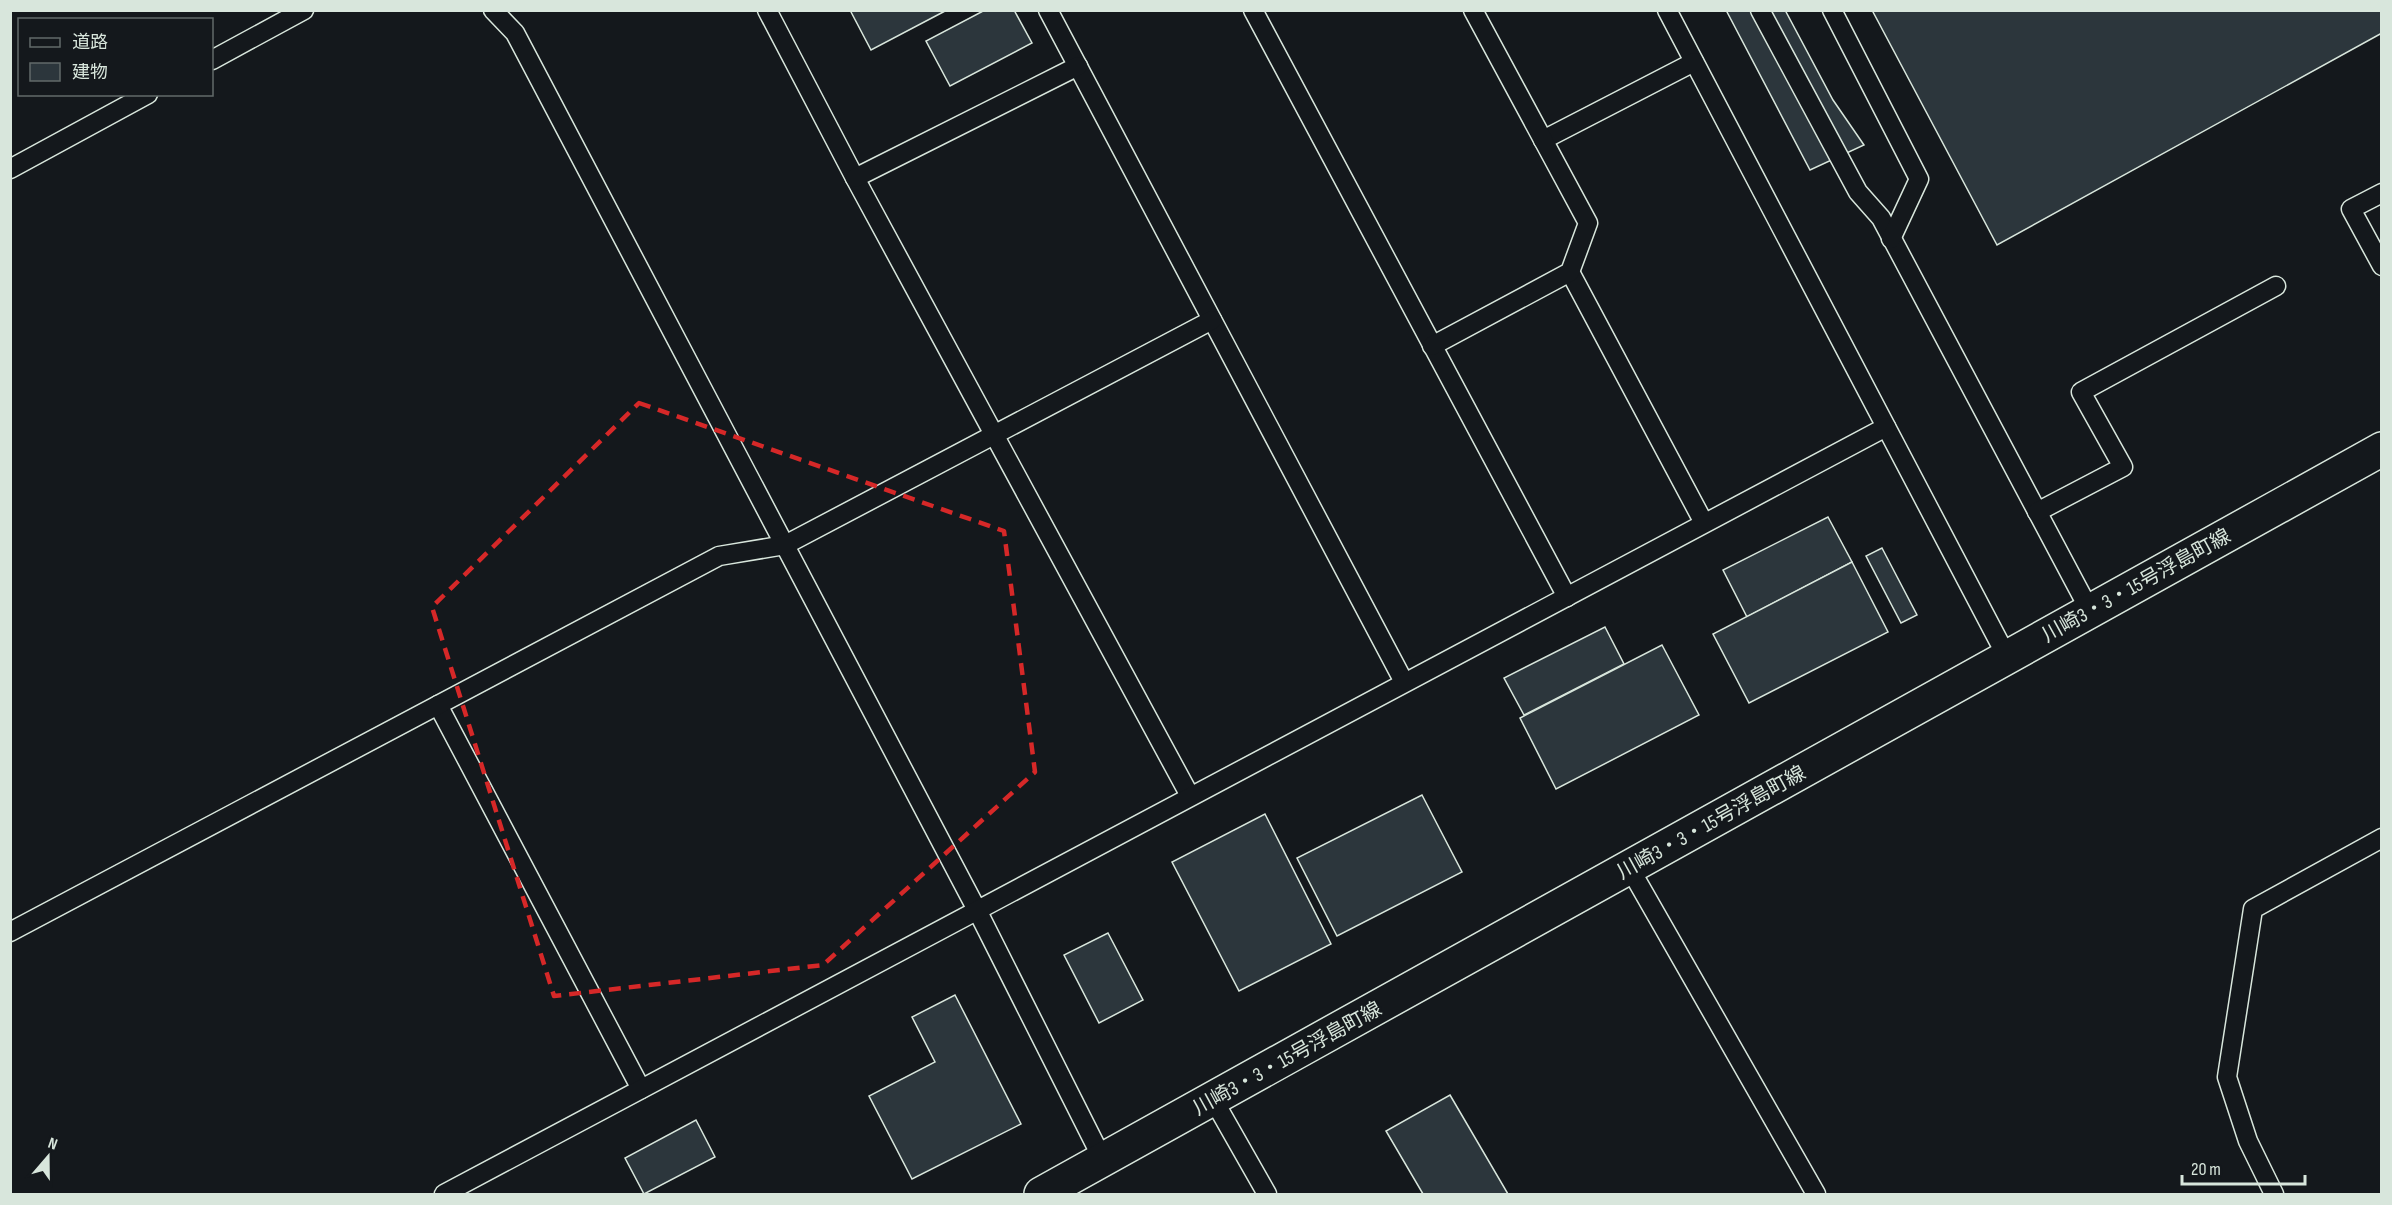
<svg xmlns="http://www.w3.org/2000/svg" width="2392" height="1205" font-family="'Sofia Sans Condensed','Noto Sans JP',sans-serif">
  <rect width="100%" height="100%" fill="#14181c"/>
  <g fill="#2c363c" stroke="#d8e6dc" stroke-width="1.5">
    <polygon points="850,10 947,10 871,50"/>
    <polygon points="985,10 1014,10 1032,43 950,86 926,41"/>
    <polygon points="1726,10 1785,10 1833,100 1864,145 1810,170"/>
    <polygon points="1872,10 2382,10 2382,33 1997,245"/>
    <polygon points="1828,517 1852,562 1747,617 1723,570"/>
    <polygon points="1882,548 1917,615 1901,623 1866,556"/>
    <polygon points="1852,562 1888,632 1749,703 1713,634"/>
    <polygon points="1605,627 1624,664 1524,715 1504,678"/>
    <polygon points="1662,645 1699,715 1556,789 1520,718"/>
    <polygon points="1422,795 1462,872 1337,936 1297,858"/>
    <polygon points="1265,814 1331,944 1239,991 1172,862"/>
    <polygon points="1108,933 1143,1000 1099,1023 1064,955"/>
    <polygon points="955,995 1021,1124 912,1179 869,1096 935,1062 912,1017"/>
    <polygon points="1450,1095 1508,1194 1423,1194 1386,1131"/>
    <polygon points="696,1120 715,1157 644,1194 625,1158"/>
  </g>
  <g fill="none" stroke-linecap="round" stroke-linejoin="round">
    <defs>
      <g id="service">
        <polyline points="493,10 515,33 977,910 1103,1160"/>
        <polyline points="767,10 855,178 1190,796"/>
        <polyline points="1048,10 1404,682"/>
        <polyline points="1253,10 1567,597"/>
        <polyline points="1667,10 2007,657"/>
        <polyline points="1760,10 1858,192 1881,218 2090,611"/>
        <polyline points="1832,10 1919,179 1891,239"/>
        <polyline points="212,60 304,10"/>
        <polyline points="1543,140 1694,62"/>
        <polyline points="10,169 148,94"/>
        <polyline points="855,178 1078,66"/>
        <polyline points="2382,193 2351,209 2382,266"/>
        <polyline points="1570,272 1704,523"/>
        <polyline points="1432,346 1570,272 1588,223 1473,10"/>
        <polyline points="2037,512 2123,467 2081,392 2276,286"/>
        <polyline points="438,705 641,1089"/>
        <polyline points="1629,867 1816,1194"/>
        <polyline points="10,932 719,556 785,545 1212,320"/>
        <polyline points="1213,1099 1267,1194"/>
        <polyline points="444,1194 1886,427"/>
        <polyline points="2274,1194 2248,1141 2227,1077 2253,909 2382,838"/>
      </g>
      <polyline id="tertiary" points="1041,1194 2382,449"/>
    </defs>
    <use href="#service" stroke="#d8e6dc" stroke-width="21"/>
    <use href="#tertiary" stroke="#d8e6dc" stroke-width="36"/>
    <use href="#service" stroke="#14181c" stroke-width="18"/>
    <use href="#tertiary" stroke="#14181c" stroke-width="33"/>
  </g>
  <path fill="none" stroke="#d62828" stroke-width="4.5" stroke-dasharray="12 8" stroke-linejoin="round" d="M639,403L1004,531L1035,772L823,965L554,996L432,607Z"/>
  <g text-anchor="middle" stroke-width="4.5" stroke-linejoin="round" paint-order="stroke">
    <g font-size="20" fill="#d8e6dc" stroke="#14181c">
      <text transform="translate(2136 585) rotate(-29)" y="7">川崎3・3・15号浮島町線</text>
      <text transform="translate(1711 822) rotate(-29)" y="7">川崎3・3・15号浮島町線</text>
      <text transform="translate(1287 1058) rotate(-29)" y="7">川崎3・3・15号浮島町線</text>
    </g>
  </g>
  <rect width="2392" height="1205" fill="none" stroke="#d8e6dc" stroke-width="24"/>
  <rect x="18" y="18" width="195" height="78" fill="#14181c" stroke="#626a69" stroke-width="1.5"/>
  <rect x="30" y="38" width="30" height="9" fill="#14181c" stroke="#626a69" stroke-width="1.5"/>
  <text x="72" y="48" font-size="18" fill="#d8e6dc">道路</text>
  <rect x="30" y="63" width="30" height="18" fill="#2c363c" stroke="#626a69" stroke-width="1.5"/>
  <text x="72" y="78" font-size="18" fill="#d8e6dc">建物</text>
  <g transform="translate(48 1157) rotate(20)" stroke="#14181c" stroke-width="4.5" paint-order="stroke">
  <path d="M0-4.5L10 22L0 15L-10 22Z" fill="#d8e6dc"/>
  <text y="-9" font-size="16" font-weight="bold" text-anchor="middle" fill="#d8e6dc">N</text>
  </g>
  <path d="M2182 1175v9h123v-9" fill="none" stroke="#d8e6dc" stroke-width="3"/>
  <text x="2191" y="1175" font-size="18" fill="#d8e6dc" stroke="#14181c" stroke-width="4.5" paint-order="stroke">20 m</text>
</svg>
